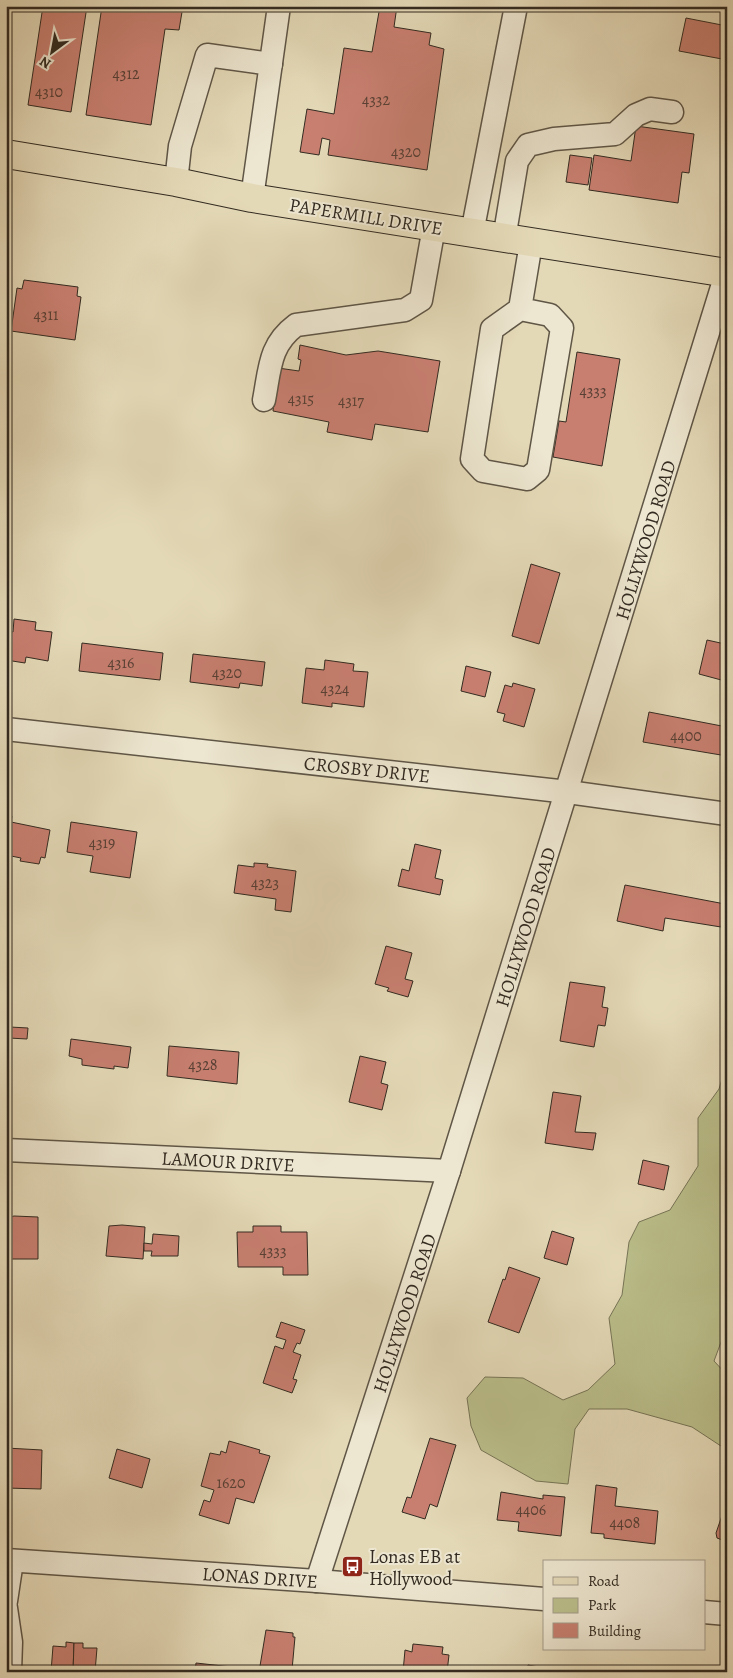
<svg xmlns="http://www.w3.org/2000/svg" width="733" height="1678" font-family="Alegreya,serif">
  <rect width="100%" height="100%" fill="#e4d9b7"/>
  <filter id="stains"><feTurbulence type="fractalNoise" baseFrequency=".004" numOctaves="4"/><feColorMatrix values="0 0 0 0 .2 0 0 0 0 .09 0 0 0 0 .02 0 0 0 .5 -.17"/></filter>
  <radialGradient id="worn" r=".72"><stop offset=".6" stop-color="#630" stop-opacity="0"/><stop offset="1" stop-color="#630" stop-opacity=".3"/></radialGradient>
  <polygon fill="#babe8a" stroke="#767456" points="727,1062 727,1326 714,1361 727,1375 727,1450 692,1427 627,1409 589,1409 575,1429 568,1484 536,1481 481,1450 471,1426 467,1398 485,1377 523,1378 563,1400 588,1390 615,1364 609,1318 622,1295 629,1242 639,1222 670,1210 698,1166 698,1118 719,1089"/>
  <g fill="#c87f70" stroke="#332b21">
    <polygon points="43,6 87,6 71,112 28,105"/>
    <polygon points="102,6 183,6 179,30 165,29 151,125 86,115"/>
    <polygon points="212,6 246,6 246,11"/>
    <polygon points="380,6 397,6 394,27 431,33 429,45 444,49 427,170 328,155 330,140 322,138 319,155 300,152 307,109 334,114 344,48 372,52"/>
    <polygon points="686,18 727,26 722,59 679,51"/>
    <polygon points="636,126 694,134 689,173 682,172 678,203 589,190 594,155 631,161"/>
    <polygon points="570,155 592,158 588,185 566,182"/>
    <polygon points="24,280 78,287 77,296 81,297 75,340 11,331 17,288 22,289"/>
    <polygon points="300,345 346,355 378,351 440,361 428,432 375,424 372,440 327,432 329,422 273,411 278,368 299,371 301,360 298,359"/>
    <polygon points="577,352 620,359 602,466 553,457 559,421 566,422"/>
    <polygon points="531,564 560,573 539,644 512,636"/>
    <polygon points="14,619 36,622 35,630 52,632 48,661 26,657 25,663 6,660 6,631 13,632"/>
    <polygon points="707,640 725,644 724,648 727,648 725,681 699,674"/>
    <polygon points="82,643 163,653 160,680 79,671"/>
    <polygon points="193,654 265,662 262,686 240,683 239,688 190,682"/>
    <polygon points="325,660 354,664 353,671 368,672 364,707 332,703 332,707 302,703 306,668 324,670"/>
    <polygon points="466,666 491,672 485,697 461,691"/>
    <polygon points="513,683 535,689 524,727 503,721 505,714 497,712 505,685 512,687"/>
    <polygon points="649,712 727,727 727,756 643,742"/>
    <polygon points="6,815 12,816 11,822 50,830 45,858 41,857 39,864 20,861 21,858 6,855"/>
    <polygon points="71,822 137,832 130,878 90,872 93,856 67,852"/>
    <polygon points="415,844 441,850 435,878 443,880 440,895 398,886 402,869 409,871"/>
    <polygon points="254,863 268,864 267,867 296,871 291,912 275,910 276,899 234,893 238,865 254,867"/>
    <polygon points="625,885 725,904 721,927 665,918 663,931 617,921"/>
    <polygon points="386,946 412,953 405,979 413,981 408,997 387,991 389,988 375,984"/>
    <polygon points="570,982 605,987 602,1007 608,1008 605,1026 598,1025 594,1047 560,1041"/>
    <polygon points="10,1027 28,1028 27,1039 9,1038"/>
    <polygon points="71,1039 131,1047 128,1068 114,1066 114,1069 82,1065 82,1059 69,1056"/>
    <polygon points="169,1046 239,1052 237,1084 167,1076"/>
    <polygon points="360,1056 386,1062 381,1083 388,1085 382,1110 349,1102"/>
    <polygon points="553,1092 581,1096 575,1132 596,1133 593,1150 545,1143"/>
    <polygon points="643,1160 669,1166 664,1190 638,1184"/>
    <polygon points="14,1216 38,1217 38,1259 6,1259 6,1218"/>
    <polygon points="122,1225 145,1227 143,1259 106,1256 109,1226"/>
    <polygon points="253,1226 281,1226 281,1232 307,1232 308,1275 283,1275 283,1267 238,1267 237,1232 253,1232"/>
    <polygon points="552,1231 574,1238 567,1265 544,1258"/>
    <polygon points="153,1234 179,1236 178,1256 151,1256 152,1251 144,1251 144,1243 152,1244"/>
    <polygon points="509,1267 540,1278 519,1333 488,1322 503,1279 505,1280"/>
    <polygon points="281,1322 305,1330 300,1344 297,1343 293,1352 301,1355 293,1379 297,1380 292,1393 263,1383 275,1346 283,1349 286,1340 276,1337"/>
    <polygon points="430,1438 456,1445 437,1507 430,1504 425,1519 402,1512 407,1497 411,1498"/>
    <polygon points="229,1441 260,1450 259,1453 270,1456 254,1503 236,1498 229,1524 199,1515 204,1500 210,1502 214,1490 201,1486 210,1453 220,1455 221,1451 226,1453"/>
    <polygon points="6,1448 42,1450 41,1489 6,1488"/>
    <polygon points="117,1449 150,1459 142,1488 109,1478"/>
    <polygon points="596,1485 617,1488 615,1506 658,1511 655,1544 604,1538 604,1534 591,1533"/>
    <polygon points="501,1492 543,1499 543,1495 565,1497 561,1536 518,1531 519,1522 497,1520"/>
    <polygon points="727,1501 727,1549 723,1548 725,1541 717,1538 716,1533"/>
    <polygon points="266,1630 293,1633 293,1637 295,1637 292,1670 276,1669 276,1672 259,1672"/>
    <polygon points="66,1642 74,1643 73,1672 51,1672 53,1646 66,1647"/>
    <polygon points="74,1643 83,1643 83,1648 97,1648 95,1672 73,1672"/>
    <polygon points="413,1644 443,1647 442,1654 449,1655 447,1672 403,1672 405,1650 412,1652"/>
    <polygon points="196,1663 232,1667 234,1672 195,1672"/>
    <polygon points="528,1665 561,1671 562,1669 572,1671 572,1672 527,1672"/>
    <rect x="140" y="1667" width="15" height="5"/>
  </g>
  <g fill="none" stroke-linecap="round" stroke-linejoin="round">
    <defs>
      <g id="minor">
        <polyline points="176,182 180,146 207,55 271,64"/>
        <polyline points="252,198 279,6"/>
        <polyline points="472,233 516,6"/>
        <polyline points="504,239 517,161 528,145 554,139 615,134 636,115 650,109 672,112"/>
        <polyline points="520,309 550,315 562,328 538,470 527,479 483,471 472,459 492,329 520,309 531,243"/>
        <path d="M264,400C270,369 269,345 296,325L405,310L421,300L434,227"/>
        <polyline points="6,729 568,792 727,814"/>
        <polyline points="6,1150 449,1171"/>
        <polyline points="6,1560 317,1581 544,1599"/>
        <polyline points="317,1581 449,1171 727,271"/>
        <polyline points="6,1601 12,1561"/>
        <polyline points="6,1608 11,1642 10,1672"/>
        <polyline points="704,1612 727,1614"/>
      </g>
      <polyline id="major" points="6,154 176,182 252,198 727,273"/>
    </defs>
    <use href="#minor" stroke="#5f5646" stroke-width="25"/>
    <use href="#major" stroke="#332b21" stroke-width="30"/>
    <use href="#minor" stroke="#ede6d0" stroke-width="22"/>
    <use href="#major" stroke="#e4d9b7" stroke-width="28"/>
  </g>
  <defs>
    <symbol id="bus-square" viewBox="-11 -11 22 22"><rect x="-9" y="-9" width="18" height="18" rx="4" fill="#8f2418" stroke="#ede6d0"/><path d="M-5-6H5V4H4V6H2V4H-2V6H-4V4H-5ZM-3.5-4V0h7V-4ZM-3.5 1.2v1.5H-2V1.2ZM2 1.2v1.5H3.5V1.2Z" fill="#fff"/></symbol>
  </defs>
  <g fill-rule="evenodd">
    <use href="#bus-square" x="340" y="1554" width="25" height="25"/>
  </g>
  <g text-anchor="middle" stroke-width="4" stroke-linejoin="round" paint-order="stroke">
    <g font-size="16" fill="#584035">
      <text x="126" y="79">4312</text>
      <text x="49" y="97">4310</text>
      <text x="376" y="105">4332</text>
      <text x="406" y="157">4320</text>
      <text x="46" y="320">4311</text>
      <text x="593" y="396">4333</text>
      <text x="301" y="404">4315</text>
      <text x="351" y="406">4317</text>
      <text x="121" y="668">4316</text>
      <text x="227" y="678">4320</text>
      <text x="335" y="694">4324</text>
      <text x="686" y="741">4400</text>
      <text x="102" y="848">4319</text>
      <text x="265" y="888">4323</text>
      <text x="203" y="1070">4328</text>
      <text x="273" y="1256">4333</text>
      <text x="231" y="1488">1620</text>
      <text x="531" y="1515">4406</text>
      <text x="625" y="1528">4408</text>
    </g>
    <g font-size="19" fill="#332b21" stroke="#ede6d0">
      <text transform="translate(366 216) rotate(9)" y="7">PAPERMILL DRIVE</text>
      <text transform="translate(645 540) rotate(-73)" y="7">HOLLYWOOD ROAD</text>
      <text transform="translate(367 769) rotate(6)" y="7">CROSBY DRIVE</text>
      <text transform="translate(525 927) rotate(-73)" y="7">HOLLYWOOD ROAD</text>
      <text transform="translate(228 1161) rotate(3)" y="7">LAMOUR DRIVE</text>
      <text transform="translate(404 1313) rotate(-72)" y="7">HOLLYWOOD ROAD</text>
      <text transform="translate(260 1577) rotate(4)" y="7">LONAS DRIVE</text>
    </g>
    <g font-size="19" fill="#332b21" stroke="#ede6d0" text-anchor="start">
      <text x="369" y="1563">Lonas EB at<tspan x="369" dy="22">Hollywood</tspan></text>
    </g>
  </g>
  <rect width="733" height="1678" fill="none" stroke="#e4d9b7" stroke-width="25"/>
  <rect x="8" y="8" width="718" height="1663" fill="none" stroke="#332b21" stroke-width="2.5"/>
  <rect x="12" y="12" width="708" height="1653" fill="none" stroke="#332b21"/>
  <rect x="543" y="1560" width="162" height="90" fill="#ede6d0" stroke="#a39b8a"/>
  <rect x="553" y="1577" width="25" height="8" fill="#e4d9b7" stroke="#a39b8a"/>
  <text x="588" y="1586" font-size="15" fill="#332b21">Road</text>
  <rect x="553" y="1598" width="25" height="15" fill="#babe8a" stroke="#a39b8a"/>
  <text x="588" y="1610" font-size="15" fill="#332b21">Park</text>
  <rect x="553" y="1623" width="25" height="15" fill="#c87f70" stroke="#a39b8a"/>
  <text x="588" y="1636" font-size="15" fill="#332b21">Building</text>
  <g transform="translate(52 52) rotate(212)" stroke="#ede6d0" stroke-width="4" paint-order="stroke">
  <path d="M0-4L9 19L0 12L-9 19Z" fill="#332b21"/>
  <text y="-8" font-size="14" font-weight="bold" text-anchor="middle" fill="#332b21">N</text>
  </g>
  <rect width="100%" height="100%" filter="url(#stains)"/>
  <rect width="100%" height="100%" fill="url(#worn)"/>
</svg>
